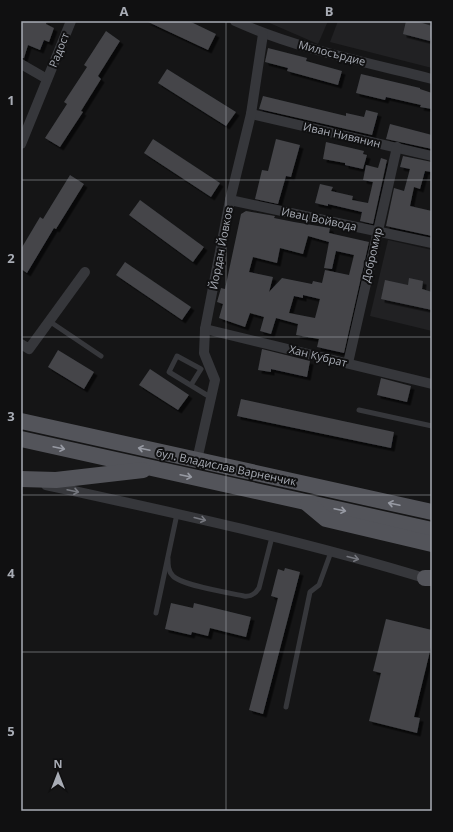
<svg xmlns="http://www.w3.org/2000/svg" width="453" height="832" font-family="'Open Sans',sans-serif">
  <defs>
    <filter id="shadow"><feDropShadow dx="3.5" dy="3.5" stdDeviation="0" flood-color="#0009"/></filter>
  </defs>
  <rect width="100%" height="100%" fill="#151516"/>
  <g fill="#212123">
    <polygon points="265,21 328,21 318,44"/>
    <polygon points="338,21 432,21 432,68 330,42"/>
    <polygon points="388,240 432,250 432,331 370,316"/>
  </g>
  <g fill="#444549" fill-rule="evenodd" filter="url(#shadow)">
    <polygon points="23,21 47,21 46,24 54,28 49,42 44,40 40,50 28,45 24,58 21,58 21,26"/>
    <polygon points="146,21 189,21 216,34 208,50"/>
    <polygon points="406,21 416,21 432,26 432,32 430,41 403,34"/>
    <polygon points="106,31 120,41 98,76 101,79 81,111 83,112 60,147 45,138 67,104 64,102 87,67 84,65"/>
    <polygon points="268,48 307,58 306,61 342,71 338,85 287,71 288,68 265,62"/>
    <polygon points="167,69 236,112 226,126 158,83"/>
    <polygon points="361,74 420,88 420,89 432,93 432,109 420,107 421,105 386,97 385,100 356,93"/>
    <polygon points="263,96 346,116 346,113 364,117 366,110 378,113 372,135 259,109"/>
    <polygon points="390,124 432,135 432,149 386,139"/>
    <polygon points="153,139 220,183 211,197 144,153"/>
    <polygon points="276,139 300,145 291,177 286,176 278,204 255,199 262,170 268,171"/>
    <polygon points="326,142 364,151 363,154 367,155 363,169 345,165 345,163 323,159"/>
    <polygon points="403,156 432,162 432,172 425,171 420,189 414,187 410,206 432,211 432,236 386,226 394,188 404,191 410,169 400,167"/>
    <polygon points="381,158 387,160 373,224 360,221 362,212 328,204 328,206 315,203 320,184 333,187 331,191 353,196 352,200 368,203 373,182 363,180 366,165 378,168"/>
    <polygon points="70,175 84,184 56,229 54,228 27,273 21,269 21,249 40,217 43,219"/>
    <polygon points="140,200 204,247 193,262 129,215"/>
    <path d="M246,211L275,216L274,218L294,222L330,228L329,233L369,242L344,353L317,347L319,339L296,335L298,324L276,318L271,334L260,331L264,317L250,313L245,327L219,318L223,304L217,302L221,288L225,289L241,214ZM308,236L329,242L324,268L332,269L336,251L354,255L349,275L325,270L322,283L313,281L312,284L282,278L269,292L273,277L249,272L253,257L277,263L280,248L303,254ZM303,295L320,299L315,318L289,313L294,296L303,298Z"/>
    <polygon points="125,262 191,307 182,320 116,275"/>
    <polygon points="409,278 423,281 422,289 432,292 432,310 381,299 385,280 408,285"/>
    <polygon points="262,349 310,361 307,377 271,369 271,372 258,370"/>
    <polygon points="58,350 94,372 84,389 48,367"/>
    <polygon points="150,369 189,395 178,410 139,385"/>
    <polygon points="381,378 411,386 407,402 377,395"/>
    <polygon points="241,399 394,432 391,448 237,416"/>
    <polygon points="285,568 300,572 263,714 249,710 278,598 271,596 278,569 284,571"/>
    <polygon points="171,603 193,608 194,603 251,617 246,637 210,628 208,636 192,632 191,635 165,629"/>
    <polygon points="386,619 432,630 432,643 414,717 420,718 417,733 369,721 381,673 373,671"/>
  </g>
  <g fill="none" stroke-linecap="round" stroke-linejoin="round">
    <g stroke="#36373b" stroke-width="5">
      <polyline points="49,321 101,356"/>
      <polyline points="191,385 201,369 177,356 169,372 210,397"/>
      <polyline points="359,410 432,426"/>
      <path d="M168,559C168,565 168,571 173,576C181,585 229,593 244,596C251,597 255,594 259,588L272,537"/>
      <polyline points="156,613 177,514"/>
      <polyline points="286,707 310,592 319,585 331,552"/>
    </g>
    <g stroke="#36373b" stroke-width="10">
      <path d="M235,21C297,49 366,62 432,79"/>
      <polyline points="21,64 47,79"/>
      <polyline points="251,114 432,156"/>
      <polyline points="21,144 71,21"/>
      <polyline points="230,200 432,243"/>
      <polyline points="205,329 432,384"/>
      <polyline points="21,344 29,349 85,272"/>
      <polyline points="348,363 397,147"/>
      <polyline points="197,460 215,380 204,353 205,329 230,200 251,114 263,34"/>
      <path d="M46,485C175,513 305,541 431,580"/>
    </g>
    <g stroke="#53545a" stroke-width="16">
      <polyline points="21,421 432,512"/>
      <polyline points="21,439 432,530"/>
      <polyline points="21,479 56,480 143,470"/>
      <polyline points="308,504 326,519 432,544"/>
      <polyline points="425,578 432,578"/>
    </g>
  </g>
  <defs><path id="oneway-shaft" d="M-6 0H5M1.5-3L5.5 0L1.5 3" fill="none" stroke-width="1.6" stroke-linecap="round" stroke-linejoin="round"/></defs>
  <g stroke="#979aa3">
    <use href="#oneway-shaft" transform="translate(59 448) rotate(12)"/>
    <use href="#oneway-shaft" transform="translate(144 449) rotate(-168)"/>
    <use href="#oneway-shaft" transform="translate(186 476) rotate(12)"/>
    <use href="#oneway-shaft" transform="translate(394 504) rotate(-168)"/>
    <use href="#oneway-shaft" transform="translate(340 510) rotate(12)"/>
  </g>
  <g stroke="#75777e">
    <use href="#oneway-shaft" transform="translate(73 491) rotate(12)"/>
    <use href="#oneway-shaft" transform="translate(200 519) rotate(14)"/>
    <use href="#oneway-shaft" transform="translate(353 558) rotate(14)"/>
  </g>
  <path fill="none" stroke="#a8acb5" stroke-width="1" stroke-opacity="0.55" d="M226,21V811M21,180H432M21,337H432M21,495H432M21,652H432"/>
  <g text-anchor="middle" stroke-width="4" stroke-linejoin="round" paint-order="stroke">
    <g font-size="11" fill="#a8acb5" stroke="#101011">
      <text transform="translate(59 50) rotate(-68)" y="4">Радост</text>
      <text transform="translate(332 53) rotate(15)" y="4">Милосърдие</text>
      <text transform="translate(342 135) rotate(13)" y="4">Иван Нивянин</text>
      <text transform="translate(319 219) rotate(12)" y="4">Ивац Войвода</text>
      <text transform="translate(221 248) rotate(-79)" y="4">Йордан Йовков</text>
      <text transform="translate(372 255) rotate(-77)" y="4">Добромир</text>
      <text transform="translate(318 356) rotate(14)" y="4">Хан Кубрат</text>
      <text transform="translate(226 467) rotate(12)" y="4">бул. Владислав Варненчик</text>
    </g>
  </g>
  <rect width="453" height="832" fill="none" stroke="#101011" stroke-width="44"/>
  <g transform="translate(58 774)" stroke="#101011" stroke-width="3" paint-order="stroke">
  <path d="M0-3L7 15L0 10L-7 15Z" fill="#a8acb5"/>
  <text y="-6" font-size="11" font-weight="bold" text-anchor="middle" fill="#a8acb5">N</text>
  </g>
  <rect x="22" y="22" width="409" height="788" fill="none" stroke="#a8acb5" stroke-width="1.5"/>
  <g font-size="13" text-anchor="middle" font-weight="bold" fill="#a8acb5">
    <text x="124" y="16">A</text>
    <text x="329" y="16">B</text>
    <text x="11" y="105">1</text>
    <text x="11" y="263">2</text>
    <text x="11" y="421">3</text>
    <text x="11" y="578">4</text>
    <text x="11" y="736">5</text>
  </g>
</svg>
